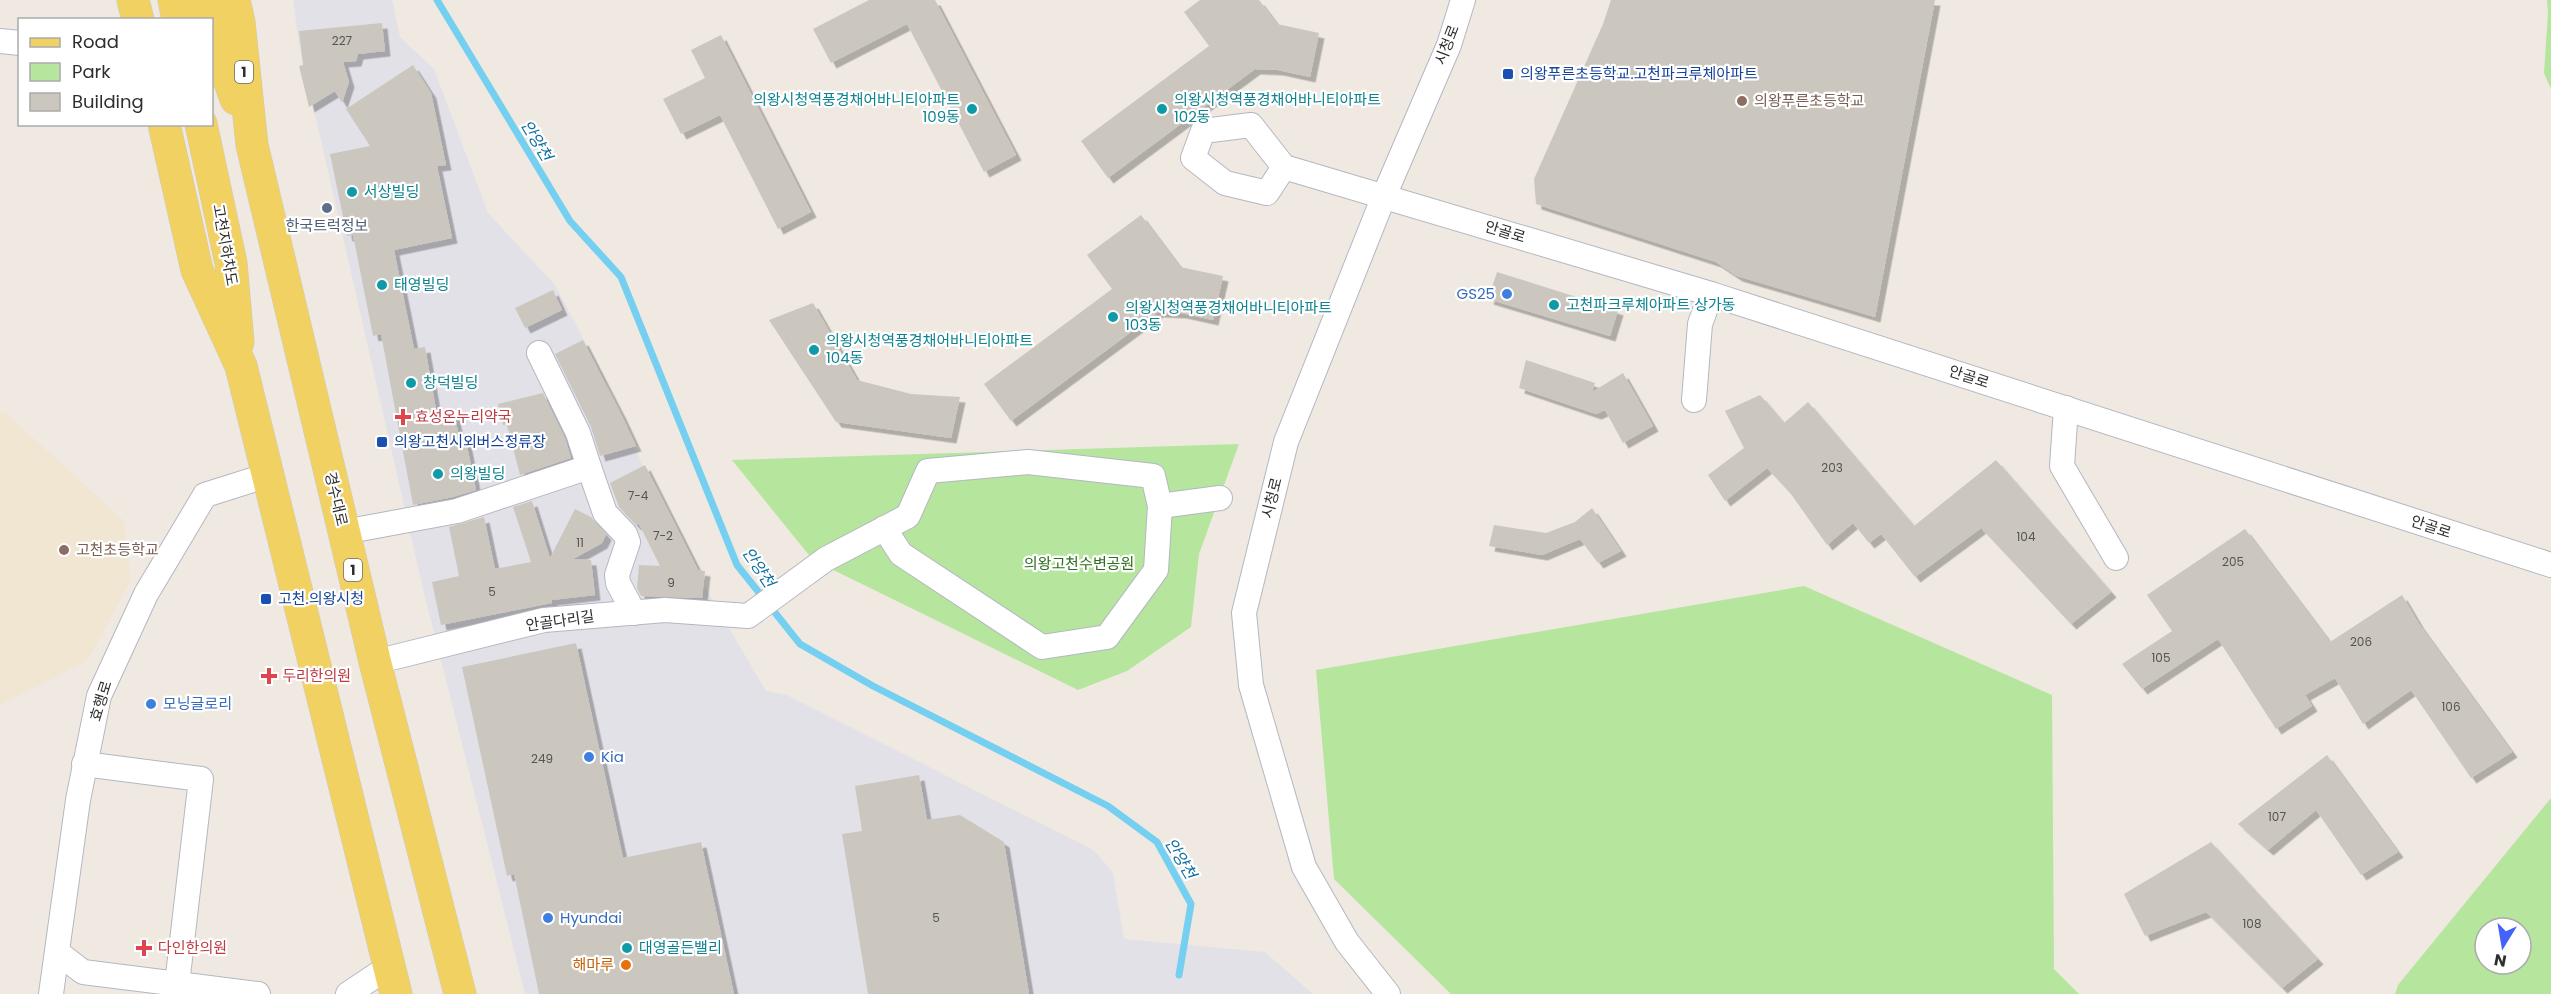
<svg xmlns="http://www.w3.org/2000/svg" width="2551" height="994" font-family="Poppins,'Noto Sans KR',sans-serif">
  <defs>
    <filter id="shadow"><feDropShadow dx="5.5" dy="5.5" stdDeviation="0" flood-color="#0004"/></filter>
  </defs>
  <rect width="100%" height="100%" fill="#efe9e1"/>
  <polygon fill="#e3e1e8" points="293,0 392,0 400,37 434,69 488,213 555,285 602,374 672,531 766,691 787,695 1095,851 1113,873 1124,939 1265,952 1313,994 525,994 423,589 299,44"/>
  <polygon fill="#f0e6d1" points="3,411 124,521 131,580 87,661 0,705 0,413"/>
  <g fill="#b6e59e" fill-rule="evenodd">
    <polygon points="2547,0 2551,0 2551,89 2544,73 2548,13"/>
    <polygon points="1239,444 1199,554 1191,627 1127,671 1078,690 813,560 732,460"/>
    <polygon points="1804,586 2052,695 2054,969 2079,994 1451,994 1334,879 1316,670"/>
    <path d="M2551,798V994H2395L2398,985ZM2485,928H2521V964H2485Z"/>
  </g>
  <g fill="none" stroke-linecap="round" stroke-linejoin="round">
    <polyline stroke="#75cff0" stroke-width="7" points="437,0 570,221 621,277 737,565 800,644 873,686 1108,806 1157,842 1191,904 1179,975"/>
  </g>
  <g fill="#cbc7bf" filter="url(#shadow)">
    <polygon points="869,0 935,0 1016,155 984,172 907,24 831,63 813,29"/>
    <polygon points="1200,0 1259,0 1277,24 1319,33 1310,77 1278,70 1255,69 1108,178 1081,141 1209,46 1184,12"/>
    <polygon points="1611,0 1935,0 1875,317 1737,276 1716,262 1536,204 1534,179 1603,24"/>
    <polygon points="382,23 385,51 358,54 356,61 343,62 349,82 342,103 335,91 309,107 299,66 303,65 299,31"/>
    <polygon points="721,35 811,212 778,229 720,115 681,134 663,99 705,78 691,50"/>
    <polygon points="413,65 431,93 446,165 437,166 452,238 394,250 414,349 425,347 437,415 454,412 460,442 466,441 476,490 453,497 413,505 381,334 373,336 353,235 347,236 330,154 370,146 346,109"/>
    <polygon points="1141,215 1180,267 1223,276 1213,320 1181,313 1158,312 1011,421 984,384 1112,289 1087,255"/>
    <polygon points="1497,272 1618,310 1610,336 1488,299"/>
    <polygon points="553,290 562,310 525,328 515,308"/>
    <polygon points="813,303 857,380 911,394 960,397 951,438 836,422 769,320"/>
    <polygon points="583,340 621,414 636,446 600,456 591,427 555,354"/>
    <polygon points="1526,360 1595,383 1592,392 1623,373 1653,426 1623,443 1605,410 1596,414 1519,388"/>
    <polygon points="543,393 565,438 571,458 520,475 507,424 503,425 498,404"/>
    <polygon points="1760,395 1784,423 1808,402 1914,526 1996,460 2111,592 2071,624 1981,528 1915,577 1881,534 1869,543 1853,523 1827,545 1791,494 1767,468 1725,501 1708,475 1744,448 1725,411"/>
    <polygon points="645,465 698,570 705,571 702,598 641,596 637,588 639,565 660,566 639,524 636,525 619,507 610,483"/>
    <polygon points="532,501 550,558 575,509 591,517 606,535 602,543 573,559 591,560 595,595 552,600 552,603 441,625 432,582 459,576 449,527 484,517 495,569 531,562 513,507"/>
    <polygon points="1592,508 1621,551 1598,563 1580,539 1542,555 1489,546 1494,525 1546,533 1575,522"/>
    <polygon points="2245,529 2330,642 2402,595 2419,624 2512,752 2471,778 2411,690 2363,724 2335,678 2305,695 2312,706 2276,729 2218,639 2142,689 2122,664 2172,631 2147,595"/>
    <polygon points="576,643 623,858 701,842 734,994 539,994 514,874 507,876 462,667"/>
    <polygon points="2327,755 2398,852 2361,875 2316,810 2268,850 2238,824"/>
    <polygon points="919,775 927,820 960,815 1004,842 1029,994 868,994 842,834 862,831 855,786"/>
    <polygon points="2211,842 2318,959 2282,988 2206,912 2145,936 2124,894"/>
  </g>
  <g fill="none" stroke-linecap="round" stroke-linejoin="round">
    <defs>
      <g id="minor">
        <polyline points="0,41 20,43"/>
        <polyline points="1284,167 1267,193 1225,183 1193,158 1203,131 1251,125 1284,167 1711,294 2551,565"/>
        <polyline points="1694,400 1700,324 1711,294"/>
        <polyline points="2066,408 2062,466 2116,558"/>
        <polyline points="589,467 605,513 625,534 628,542 617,575 618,583 634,613"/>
        <polyline points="1160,506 1220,498"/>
        <polyline points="344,532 457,511 589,467 578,433 539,353"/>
        <polyline points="375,662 544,620 665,610 748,616 826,559 908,516 928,471 1028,462 1153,476 1160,506 1156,570 1107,637 1042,647 901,554 884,528"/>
        <polyline points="84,764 201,779 177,984"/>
        <polyline points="57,952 83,972 258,994"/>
        <polyline points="51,994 78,800 99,696 146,594 205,495 268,475"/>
        <polyline points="348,994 390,966"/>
        <polyline points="1388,994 1347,942 1304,867 1251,685 1244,613 1286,442 1384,196 1449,45 1463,0"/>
      </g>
      <g id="major">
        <polyline points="133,0 138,20"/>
        <polyline points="174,0 178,20"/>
        <polyline points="201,0 207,20"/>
        <polyline points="234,0 239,22 252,145 375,662 460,994"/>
        <polyline points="212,33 236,99"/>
        <polyline points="164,124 197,270 241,366 396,994"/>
        <polyline points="201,124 231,263 238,342"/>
      </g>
    </defs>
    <use href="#minor" stroke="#b4b7c1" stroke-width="26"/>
    <use href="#major" stroke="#c9c9c9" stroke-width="33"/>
    <use href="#minor" stroke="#fff" stroke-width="24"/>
    <use href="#major" stroke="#f2d163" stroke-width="32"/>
  </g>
  <g fill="#1a4fb4" stroke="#fff" stroke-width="2">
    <rect x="1502" y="68" width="12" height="12" rx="3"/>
    <rect x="376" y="436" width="12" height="12" rx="3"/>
    <rect x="260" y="593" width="12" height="12" rx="3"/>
  </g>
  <g fill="#8d6e63" stroke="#fff" stroke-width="2">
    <circle cx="1742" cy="101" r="6"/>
    <circle cx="64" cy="550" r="6"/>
  </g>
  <g fill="#0f9aa8" stroke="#fff" stroke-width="2">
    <circle cx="972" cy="109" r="6"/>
    <circle cx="1162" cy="109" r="6"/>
    <circle cx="352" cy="192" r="6"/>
    <circle cx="382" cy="285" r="6"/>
    <circle cx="1554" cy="305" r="6"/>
    <circle cx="1113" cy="317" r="6"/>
    <circle cx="814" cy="350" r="6"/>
    <circle cx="411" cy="383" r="6"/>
    <circle cx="438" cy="474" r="6"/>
    <circle cx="627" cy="948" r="6"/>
  </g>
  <circle fill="#5c6f8a" stroke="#fff" stroke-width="2" cx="327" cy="208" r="6"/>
  <g fill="#3f7fe0" stroke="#fff" stroke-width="2">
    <circle cx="1507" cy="294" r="6"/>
    <circle cx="151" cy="704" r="6"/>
    <circle cx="589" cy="757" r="6"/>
    <circle cx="548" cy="918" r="6"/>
  </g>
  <g fill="#e0444e" stroke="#fff" stroke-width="2">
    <path d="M400 408h6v6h6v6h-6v6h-6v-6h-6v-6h6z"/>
    <path d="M266 667h6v6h6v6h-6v6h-6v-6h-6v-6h6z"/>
    <path d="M141 939h6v6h6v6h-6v6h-6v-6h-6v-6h6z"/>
  </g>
  <circle fill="#e8710a" stroke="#fff" stroke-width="2" cx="626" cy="965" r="6"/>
  <g text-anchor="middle" stroke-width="4.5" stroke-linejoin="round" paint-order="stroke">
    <g font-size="12" fill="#555452">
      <text x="342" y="45">227</text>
      <text x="1832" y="472">203</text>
      <text x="638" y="500">7-4</text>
      <text x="663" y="540">7-2</text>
      <text x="2026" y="541">104</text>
      <text x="580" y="547">11</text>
      <text x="2233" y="566">205</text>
      <text x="671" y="587">9</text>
      <text x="492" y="596">5</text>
      <text x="2361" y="646">206</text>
      <text x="2161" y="662">105</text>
      <text x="2451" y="711">106</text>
      <text x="542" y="763">249</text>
      <text x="2277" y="821">107</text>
      <text x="936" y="922">5</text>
      <text x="2252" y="928">108</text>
    </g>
    <g fill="#fff" stroke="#6d6d6d" stroke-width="1.5">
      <rect x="235" y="61" width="18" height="22" rx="4.5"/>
      <rect x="344" y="559" width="18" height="22" rx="4.5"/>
    </g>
    <g font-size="14" font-weight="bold" fill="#2e2e2e">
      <text x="244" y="77">1</text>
      <text x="353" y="575">1</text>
    </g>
    <g font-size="15" fill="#2e2e2e" stroke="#fff">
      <text transform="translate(1447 45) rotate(-69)" y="5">시청로</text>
      <text transform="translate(1505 232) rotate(17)" y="5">안골로</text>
      <text transform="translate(225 245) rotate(80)" y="5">고천지하차도</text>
      <text transform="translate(1969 377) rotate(18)" y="5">안골로</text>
      <text transform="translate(1272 498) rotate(-76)" y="5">시청로</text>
      <text transform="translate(336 499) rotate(77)" y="5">경수대로</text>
      <text transform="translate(2431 527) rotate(18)" y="5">안골로</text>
      <text transform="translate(560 621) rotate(-8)" y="5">안골다리길</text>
      <text transform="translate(101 701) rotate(-73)" y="5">효행로</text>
    </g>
    <g font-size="15" fill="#164399" stroke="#fff" text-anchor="start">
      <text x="1520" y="79">의왕푸른초등학교.고천파크루체아파트</text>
      <text x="394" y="447">의왕고천시외버스정류장</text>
      <text x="278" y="604">고천.의왕시청</text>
    </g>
    <g font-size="15" fill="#0d838f" stroke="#fff" text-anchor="start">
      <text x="960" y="105" text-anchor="end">의왕시청역풍경채어바니티아파트<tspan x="960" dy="17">109동</tspan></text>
      <text x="1174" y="105">의왕시청역풍경채어바니티아파트<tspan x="1174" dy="17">102동</tspan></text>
      <text x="364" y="197">서상빌딩</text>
      <text x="394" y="290">태영빌딩</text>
      <text x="1566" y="310">고천파크루체아파트 상가동</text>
      <text x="1125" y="313">의왕시청역풍경채어바니티아파트<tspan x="1125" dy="17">103동</tspan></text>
      <text x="826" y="346">의왕시청역풍경채어바니티아파트<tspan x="826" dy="17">104동</tspan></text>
      <text x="423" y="388">창덕빌딩</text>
      <text x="450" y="479">의왕빌딩</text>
      <text x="639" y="953">대영골든밸리</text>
    </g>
    <g font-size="15" fill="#785e54" stroke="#fff" text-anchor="start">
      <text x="1754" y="106">의왕푸른초등학교</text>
      <text x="76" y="555">고천초등학교</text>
    </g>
    <g font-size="15" fill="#4e5e75" stroke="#fff">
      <text x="327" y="231">한국트럭정보</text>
    </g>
    <g font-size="15" fill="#366cbe" stroke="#fff" text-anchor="start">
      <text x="1495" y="299" text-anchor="end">GS25</text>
      <text x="163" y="709">모닝글로리</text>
      <text x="601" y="762">Kia</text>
      <text x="560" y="923">Hyundai</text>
    </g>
    <g font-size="15" fill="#be3a42" stroke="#fff" text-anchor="start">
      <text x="415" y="422">효성온누리약국</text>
      <text x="282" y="681">두리한의원</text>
      <text x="158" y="953">다인한의원</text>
    </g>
    <g font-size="15" fill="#2c6e1b" stroke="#fff">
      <text x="1079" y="569">의왕고천수변공원</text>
    </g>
    <g font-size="15" fill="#c56008" stroke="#fff" text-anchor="end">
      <text x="614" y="970">해마루</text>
    </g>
    <g font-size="16" font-style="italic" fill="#0d6fa3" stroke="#fff">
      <text transform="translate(537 140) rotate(59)" y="6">안양천</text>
      <text transform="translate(759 567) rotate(56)" y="6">안양천</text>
      <text transform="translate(1181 858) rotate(59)" y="6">안양천</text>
    </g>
  </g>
  <rect x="18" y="18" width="195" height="108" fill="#ffffff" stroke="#ababab" stroke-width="1.5"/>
  <rect x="30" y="38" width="30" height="9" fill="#f2d163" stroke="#ababab" stroke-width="1.5"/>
  <text x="72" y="48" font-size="18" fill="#2e2e2e">Road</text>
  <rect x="30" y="63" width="30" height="18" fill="#b6e59e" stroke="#ababab" stroke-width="1.5"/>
  <text x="72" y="78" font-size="18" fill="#2e2e2e">Park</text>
  <rect x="30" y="93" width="30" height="18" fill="#cbc7bf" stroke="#ababab" stroke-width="1.5"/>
  <text x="72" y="108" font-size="18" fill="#2e2e2e">Building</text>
  <g transform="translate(2503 946) rotate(191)"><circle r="28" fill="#ffffff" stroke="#ababab" stroke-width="1.5"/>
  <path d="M0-4.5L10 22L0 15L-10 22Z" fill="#4264fb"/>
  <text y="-9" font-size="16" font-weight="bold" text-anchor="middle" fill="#2e2e2e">N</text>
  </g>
</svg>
